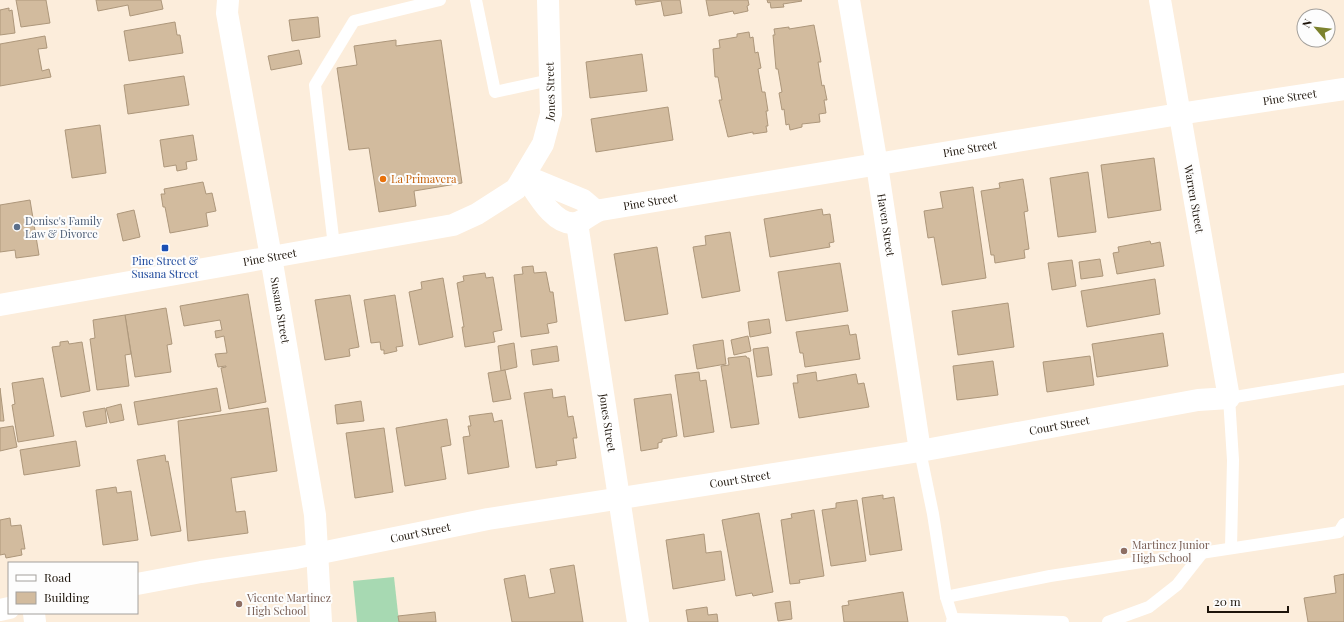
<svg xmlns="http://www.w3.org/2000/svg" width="1344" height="622" font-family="'Playfair Display',serif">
  <rect width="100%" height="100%" fill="#fceddb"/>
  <polygon fill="#a7d9b2" points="394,577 399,622 357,622 353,581"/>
  <g fill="#d2bb9e" stroke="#ad977b">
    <polygon points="16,0 46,0 50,23 21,27"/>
    <polygon points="96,0 161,0 163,9 130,16 128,5 98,11"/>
    <polygon points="635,0 680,0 682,13 664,16 661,1 636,5"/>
    <polygon points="706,0 748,0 749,5 747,6 748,11 734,14 733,11 709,16"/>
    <polygon points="767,0 801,0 802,1 783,4 784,7 771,8 770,2 768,3"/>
    <polygon points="9,8 9,11 12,10 15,33 0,35 0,10"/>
    <polygon points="318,17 320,37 292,41 289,20"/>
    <polygon points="175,22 177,35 180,35 183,53 129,61 124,31"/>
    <polygon points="814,25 821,62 818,62 822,86 824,85 827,100 824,100 826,113 819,114 820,122 802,124 802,127 790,130 789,124 786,125 784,109 782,110 779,93 782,92 778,69 776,69 773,35 775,35 774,29 789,27 789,29"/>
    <polygon points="749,32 750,38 753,37 755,53 758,52 761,68 758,69 762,92 765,92 768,111 766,111 768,126 766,126 767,132 753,134 753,132 728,137 719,100 722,100 718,77 715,77 713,49 720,48 719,40 737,37 737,34"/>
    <polygon points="45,36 47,48 38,49 42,71 49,69 51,77 0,86 0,44"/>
    <polygon points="396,40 396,46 441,40 462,183 414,191 416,206 379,212 369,148 349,150 337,68 357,65 354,46"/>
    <polygon points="299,50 302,64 271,70 268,56"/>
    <polygon points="642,54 647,91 590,98 586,62"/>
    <polygon points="184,76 189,105 128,114 124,85"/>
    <polygon points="668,107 673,140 596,152 591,119"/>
    <polygon points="100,125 106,173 72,178 65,130"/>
    <polygon points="193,135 197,160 186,162 187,169 177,171 176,165 164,167 160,140"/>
    <polygon points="1154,158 1161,210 1108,218 1101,165"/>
    <polygon points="1088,172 1096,232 1058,237 1050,178"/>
    <polygon points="1023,179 1028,211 1024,212 1029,249 1024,250 1025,258 995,263 994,255 991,255 981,191 1000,188 999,183"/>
    <polygon points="203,182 206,194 212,193 216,211 206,213 208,226 170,233 165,207 163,207 161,194 165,194 164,189"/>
    <polygon points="973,187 986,278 942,285 934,237 928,238 924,211 943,208 940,192"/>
    <polygon points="30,200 39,255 16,258 15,250 0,252 0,205"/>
    <polygon points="822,209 823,215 830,214 834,242 829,243 830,247 770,257 764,219"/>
    <polygon points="134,210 140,237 123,241 117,214"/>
    <polygon points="730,232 740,291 702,298 693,247 706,245 705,236"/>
    <polygon points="1150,241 1151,244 1160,242 1164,266 1117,274 1113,253 1119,252 1118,247"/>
    <polygon points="657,247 668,314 625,321 614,254"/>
    <polygon points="1100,259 1103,276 1081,279 1079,262"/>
    <polygon points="1072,260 1076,286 1052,290 1048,263"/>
    <polygon points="840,263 848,311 786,321 778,272"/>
    <polygon points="533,266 534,273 546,272 550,292 553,292 557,322 547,324 549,333 521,337 514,275 523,274 522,267"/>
    <polygon points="485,273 486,278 493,277 502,330 493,332 495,342 465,347 462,327 464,327 457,283 464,281 463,276"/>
    <polygon points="443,278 453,337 419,345 409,292 422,289 421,282"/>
    <polygon points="1155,279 1160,314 1087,327 1081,291"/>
    <polygon points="248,294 266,402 229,409 221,368 226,367 226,366 218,367 215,354 227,353 224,336 216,338 215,331 222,330 220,320 184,326 180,306"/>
    <polygon points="350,295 359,347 349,349 350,356 325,360 315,300"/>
    <polygon points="395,295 403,346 396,347 397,351 384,354 384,350 381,350 380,342 371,343 364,300"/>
    <polygon points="1008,303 1014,347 958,355 952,311"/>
    <polygon points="166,308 172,344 167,345 171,372 135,377 125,315"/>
    <polygon points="125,315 131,354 125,355 129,386 97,390 90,339 95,338 93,320"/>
    <polygon points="769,319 771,333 750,337 748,322"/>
    <polygon points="848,325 850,335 856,334 860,359 805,367 803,353 800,353 796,332"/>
    <polygon points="1163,333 1168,366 1097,377 1092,344"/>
    <polygon points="748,336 751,351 734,355 731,340"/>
    <polygon points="723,340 726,364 697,369 693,345"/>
    <polygon points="68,341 69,344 82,342 90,391 61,397 52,347 60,346 60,342"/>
    <polygon points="514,343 517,367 501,371 498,346"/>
    <polygon points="557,346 559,361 533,365 531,350"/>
    <polygon points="768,347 772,375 757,377 753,349"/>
    <polygon points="746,356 747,358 749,358 759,424 731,428 721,366 729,365 728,358"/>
    <polygon points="1090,356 1094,385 1047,392 1043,362"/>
    <polygon points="993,361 998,395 957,400 953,366"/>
    <polygon points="505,370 511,399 493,402 488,373"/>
    <polygon points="699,372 700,381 706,380 714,432 684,437 675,375"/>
    <polygon points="816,372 817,381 856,374 858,384 864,383 869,407 799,418 793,383 798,383 797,375"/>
    <polygon points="43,378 54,436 18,442 12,405 15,404 12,383"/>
    <polygon points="0,388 4,421 0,421"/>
    <polygon points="217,388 221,411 138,425 134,402"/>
    <polygon points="552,389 553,398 565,396 568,417 573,416 577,438 573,438 576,458 556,461 557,465 536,468 524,393"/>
    <polygon points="671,394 677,436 662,439 662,442 658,443 658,448 641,451 634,399"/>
    <polygon points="361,401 364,421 337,424 335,405"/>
    <polygon points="121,404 124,420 110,423 106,408"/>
    <polygon points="105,408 107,423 86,427 83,412"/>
    <polygon points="268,408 277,471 231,478 236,512 245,511 248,533 188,541 178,421"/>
    <polygon points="492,413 494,422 502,420 509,467 468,474 463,437 470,436 468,426 471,426 469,416"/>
    <polygon points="447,419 451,445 441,447 446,479 405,486 396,428"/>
    <polygon points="13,426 17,447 0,451 0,428"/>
    <polygon points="384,428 393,492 355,498 346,433"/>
    <polygon points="76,441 80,466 24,475 20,450"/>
    <polygon points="165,455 166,462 168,461 181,531 151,536 137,460"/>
    <polygon points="116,487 117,493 131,491 138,540 103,545 96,490"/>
    <polygon points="883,495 883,499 894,497 902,550 870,555 862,498"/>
    <polygon points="857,500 866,561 831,566 822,510 836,508 836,503"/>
    <polygon points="814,510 824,576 799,580 800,583 790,584 781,520 792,518 791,514"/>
    <polygon points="759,513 773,592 753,596 752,593 736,596 722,520"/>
    <polygon points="10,518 11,526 21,525 25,549 21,549 22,555 6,558 5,554 0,555 0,520"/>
    <polygon points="704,534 706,553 721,551 725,580 673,589 666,540"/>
    <polygon points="574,565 583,622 512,622 504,579 525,575 529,598 555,593 550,569"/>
    <polygon points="1344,574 1344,622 1308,622 1304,598 1336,593 1334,576"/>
    <polygon points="903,592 908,622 844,622 842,606 849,605 848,601"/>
    <polygon points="790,601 792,619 778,621 775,603"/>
    <polygon points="707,607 708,615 717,614 718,622 688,622 686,610"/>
    <polygon points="435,612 436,622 399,622 398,616"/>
  </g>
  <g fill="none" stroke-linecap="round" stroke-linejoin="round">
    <g stroke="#fff" stroke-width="12">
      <polyline points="476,0 495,92 550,80"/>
      <polyline points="334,246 315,85 354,21 440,0"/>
      <polyline points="920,451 933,514 946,597 953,619 952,622"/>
      <polyline points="1231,548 1233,460 1229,398 1344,379"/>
      <polyline points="946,597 1050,576 1339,532 1344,524"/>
      <polyline points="953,619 1063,622"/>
      <polyline points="1108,622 1149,607 1177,585 1203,552"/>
    </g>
    <g stroke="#fff" stroke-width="22">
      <path id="s1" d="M228,0L227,13L271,257L315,515L321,622"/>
      <path id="s2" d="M849,0L877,165L920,451"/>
      <path id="s3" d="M577,223L638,622"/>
      <path id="s4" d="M137,584L201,572L296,558L488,519L920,451L1198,400L1229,398L1160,0"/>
      <polyline points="0,610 9,608"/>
      <polyline points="34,613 35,622"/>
    </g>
    <g stroke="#fff" stroke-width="22">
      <path id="s5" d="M525,176C536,192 554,227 576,223C585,221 592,212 601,210L1179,114L1344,89"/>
      <polyline points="525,176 583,200 596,211"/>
      <path id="s6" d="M0,305L453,225L477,214L516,189L543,144L551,114L548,0"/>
    </g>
  </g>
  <circle fill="#e8710a" stroke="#fdfdfd" stroke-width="1.5" cx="383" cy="179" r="4"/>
  <circle fill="#5c6f8a" stroke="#fdfdfd" stroke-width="1.5" cx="17" cy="227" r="4"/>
  <rect fill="#1a4fb4" stroke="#fdfdfd" stroke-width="1.5" x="161" y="244" width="8" height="8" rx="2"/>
  <g fill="#8d6e63" stroke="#fdfdfd" stroke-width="1.5">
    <circle cx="1124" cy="551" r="4"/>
    <circle cx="239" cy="604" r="4"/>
  </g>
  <g text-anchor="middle" stroke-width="4" stroke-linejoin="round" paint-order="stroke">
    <g font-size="11" fill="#1d140a" stroke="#fdfdfd">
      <text dy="4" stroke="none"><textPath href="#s6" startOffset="639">Jones Street</textPath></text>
      <text dy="4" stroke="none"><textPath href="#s5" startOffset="799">Pine Street</textPath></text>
      <text dy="4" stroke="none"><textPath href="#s5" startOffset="475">Pine Street</textPath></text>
      <text transform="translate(1194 199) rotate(80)" y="4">Warren Street</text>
      <text dy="4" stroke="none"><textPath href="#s5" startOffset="151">Pine Street</textPath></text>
      <text dy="4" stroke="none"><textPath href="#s2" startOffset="228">Haven Street</textPath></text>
      <text dy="4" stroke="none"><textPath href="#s6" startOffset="274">Pine Street</textPath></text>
      <text dy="4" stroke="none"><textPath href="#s1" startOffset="315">Susana Street</textPath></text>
      <text dy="4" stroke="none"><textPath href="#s3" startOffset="202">Jones Street</textPath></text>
      <text dy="4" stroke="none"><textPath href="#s4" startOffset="936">Court Street</textPath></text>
      <text dy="4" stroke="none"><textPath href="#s4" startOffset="612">Court Street</textPath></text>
      <text dy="4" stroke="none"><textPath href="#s4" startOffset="288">Court Street</textPath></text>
    </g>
    <g font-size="11" fill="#c56008" stroke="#fdfdfd" text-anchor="start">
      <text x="391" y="183">La Primavera</text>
    </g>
    <g font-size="11" fill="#4e5e75" stroke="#fdfdfd" text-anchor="start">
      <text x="25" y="225">Denise's Family<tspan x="25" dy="13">Law &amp; Divorce</tspan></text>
    </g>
    <g font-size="11" fill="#164399" stroke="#fdfdfd">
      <text x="165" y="265">Pine Street &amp;<tspan x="165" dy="13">Susana Street</tspan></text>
    </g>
    <g font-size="11" fill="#785e54" stroke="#fdfdfd" text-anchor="start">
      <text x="1132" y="549">Martinez Junior<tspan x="1132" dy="13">High School</tspan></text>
      <text x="247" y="602">Vicente Martinez<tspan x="247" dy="13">High School</tspan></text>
    </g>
  </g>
  <rect x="8" y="562" width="130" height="52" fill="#fdfdfd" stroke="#a3a09c"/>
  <rect x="16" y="575" width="20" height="6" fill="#ffffff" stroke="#a3a09c"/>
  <text x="44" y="582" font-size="12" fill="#1d140a">Road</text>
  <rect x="16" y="592" width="20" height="12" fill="#d2bb9e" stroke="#a3a09c"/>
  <text x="44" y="602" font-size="12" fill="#1d140a">Building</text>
  <g transform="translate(1316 28) rotate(298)"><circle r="19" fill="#fdfdfd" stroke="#a3a09c"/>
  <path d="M0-3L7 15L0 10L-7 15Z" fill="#7c822d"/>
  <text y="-6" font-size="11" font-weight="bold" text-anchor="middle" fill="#1d140a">N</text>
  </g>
  <path d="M1208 606v6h80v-6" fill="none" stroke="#1d140a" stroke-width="2"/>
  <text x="1214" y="606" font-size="12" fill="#1d140a" stroke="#fdfdfd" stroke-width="3" paint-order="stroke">20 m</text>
</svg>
